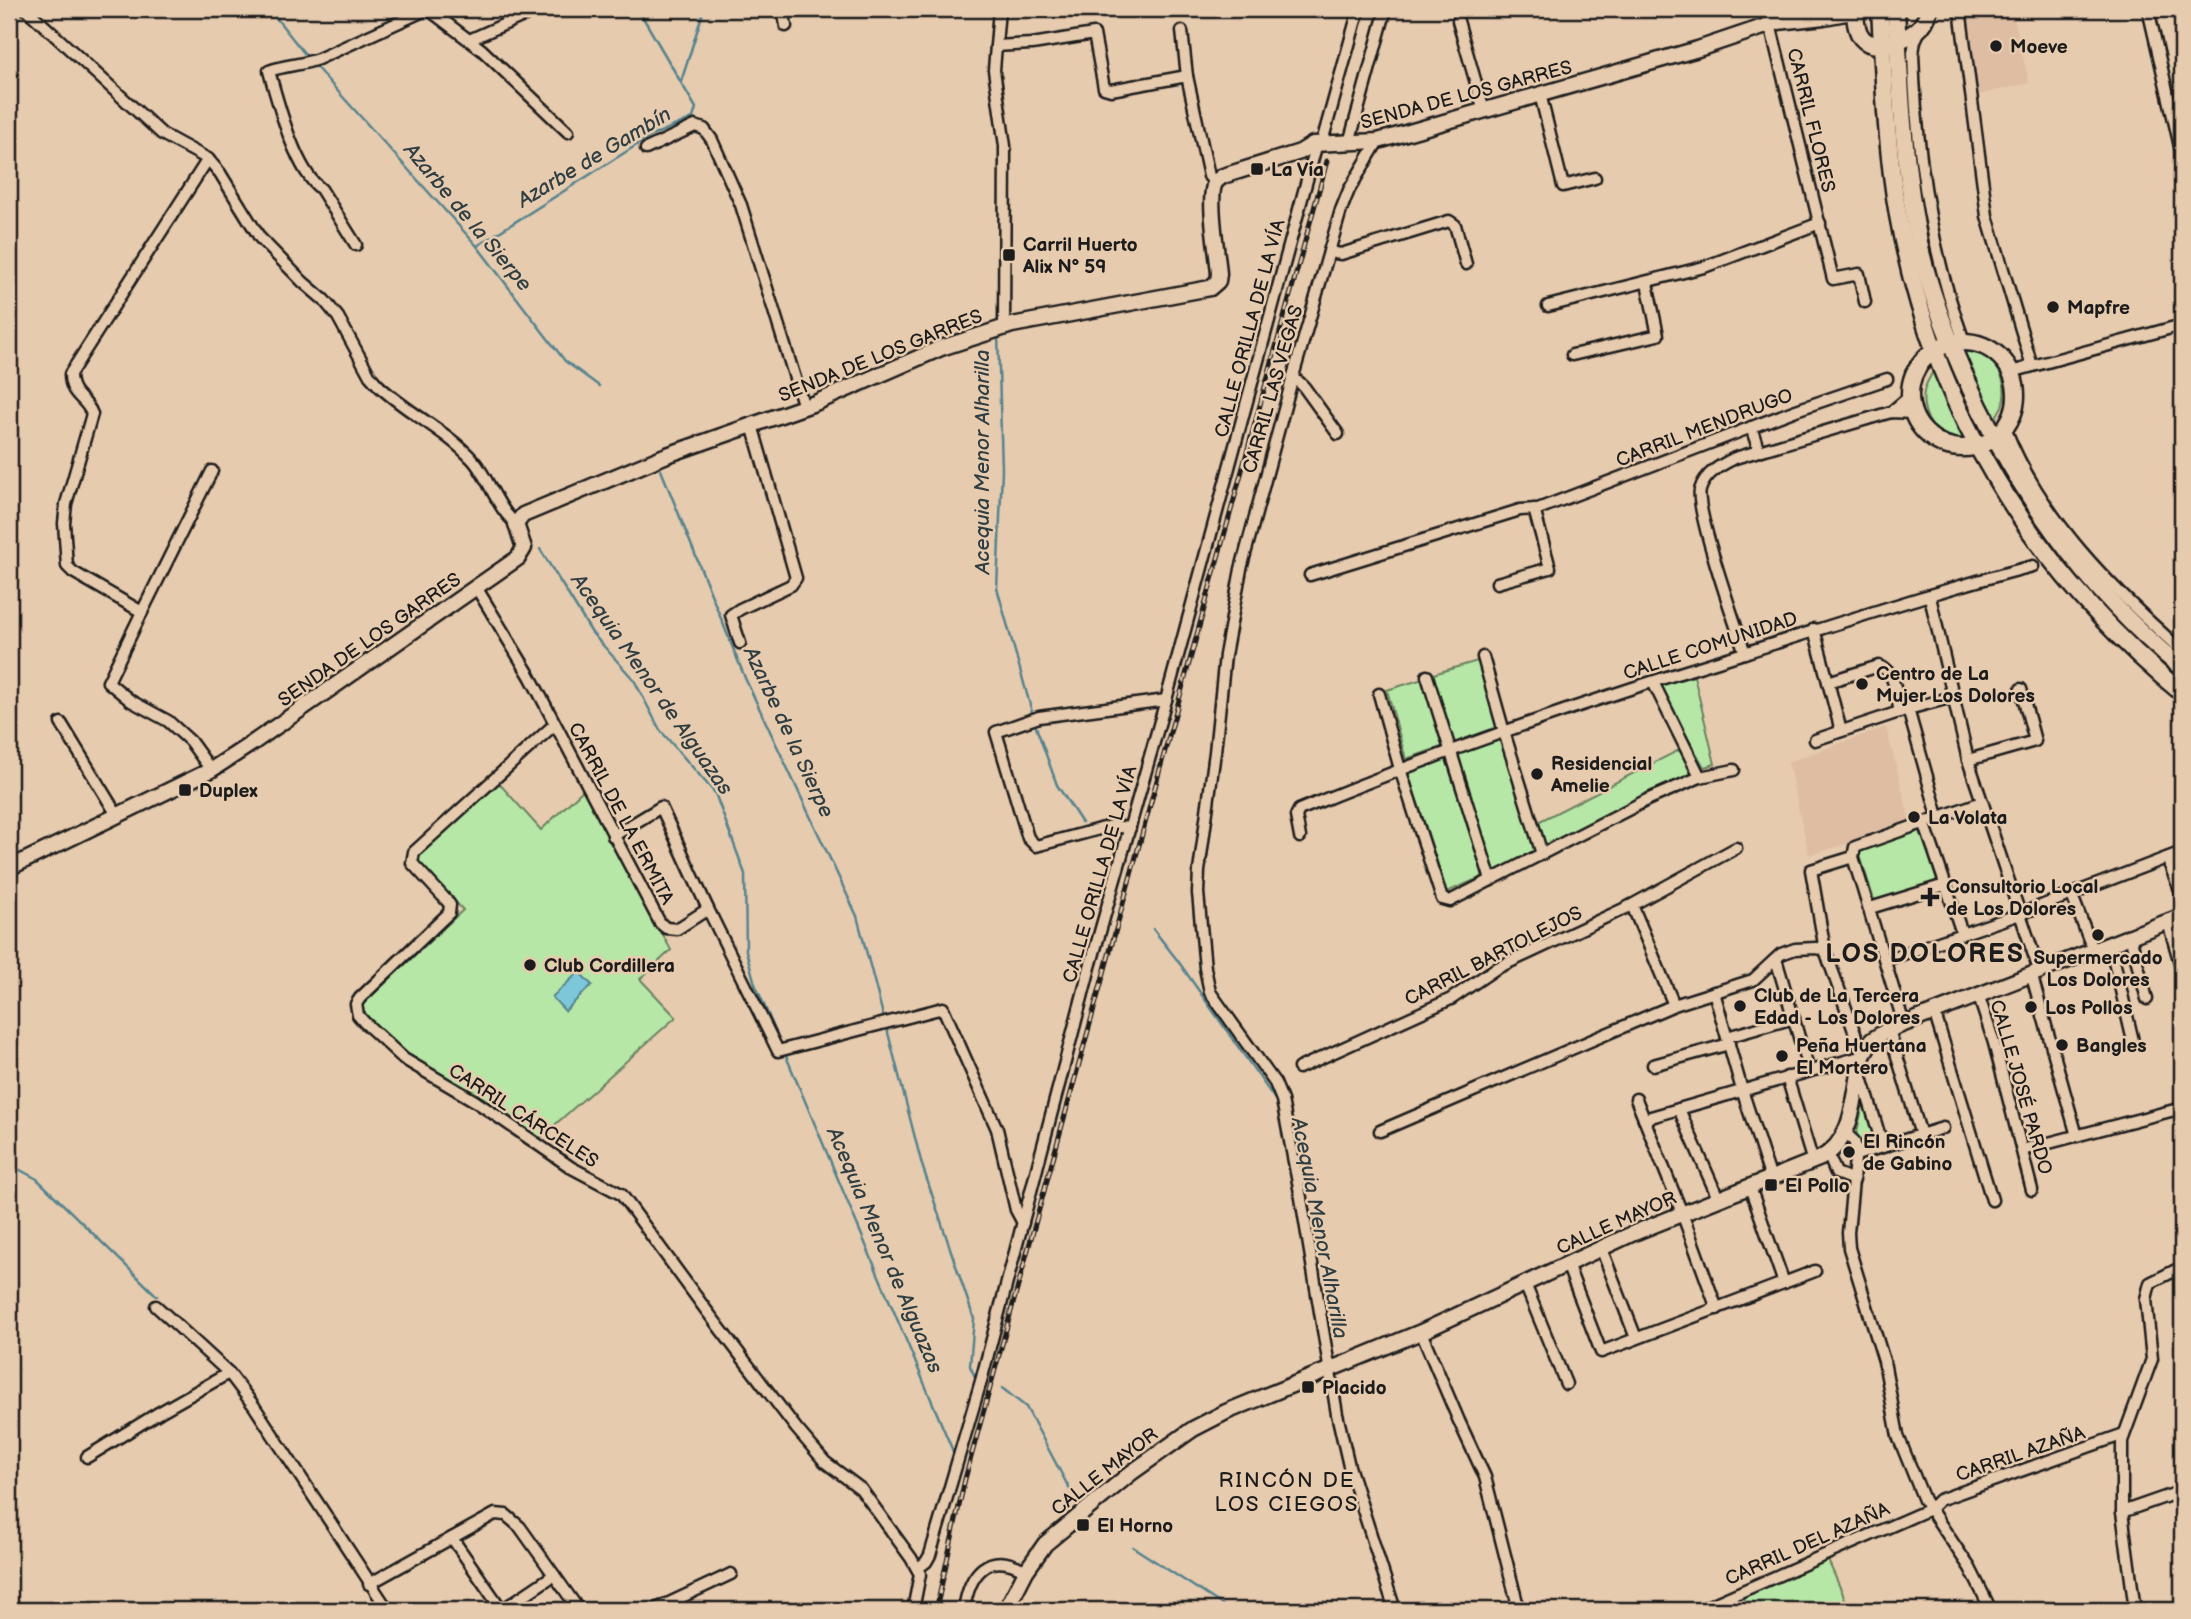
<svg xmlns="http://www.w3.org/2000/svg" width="2191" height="1619" font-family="'Balsamiq Sans',sans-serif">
  <rect width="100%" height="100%" fill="#e7cbae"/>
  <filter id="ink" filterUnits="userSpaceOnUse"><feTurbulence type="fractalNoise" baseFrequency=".0143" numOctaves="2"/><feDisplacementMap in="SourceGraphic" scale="14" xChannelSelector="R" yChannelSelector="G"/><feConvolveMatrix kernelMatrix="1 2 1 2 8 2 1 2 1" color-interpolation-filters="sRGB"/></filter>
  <g filter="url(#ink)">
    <g fill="#debda3">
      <polygon points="1965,9 2012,9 2029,83 1978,95"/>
      <polygon points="1886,727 1911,825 1809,855 1788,762"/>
    </g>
    <g fill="#b7e7a6" stroke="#6a8261" stroke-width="2">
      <path d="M1967,347C1992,351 2011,380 2002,406C2000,411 1996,416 1994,421L1962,348Z"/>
      <path d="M1933,371L1965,440C1938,445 1920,416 1924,392C1925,384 1930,378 1933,371Z"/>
      <polygon points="1481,660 1499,730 1452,744 1430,675"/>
      <polygon points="1694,676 1715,764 1704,767 1658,685"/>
      <polygon points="1423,679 1444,746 1406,759 1387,690"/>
      <polygon points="1500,740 1536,852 1495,872 1457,755"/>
      <polygon points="1681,749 1692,774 1543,847 1536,823"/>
      <polygon points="1446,759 1484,876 1447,892 1408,773"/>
      <polygon points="497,781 541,830 584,789 671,950 640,979 676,1017 540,1138 477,1093 417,1063 360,1012 360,1007 463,910 415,858 418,853"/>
      <polygon points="1921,828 1938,884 1875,903 1858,849"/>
      <polygon points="1864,1099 1879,1145 1863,1150 1856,1137"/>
      <polygon points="1827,1558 1850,1610 1749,1610 1742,1596"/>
    </g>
    <polygon fill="#7bc8da" stroke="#55838e" stroke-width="2" points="579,972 592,985 565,1011 552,997"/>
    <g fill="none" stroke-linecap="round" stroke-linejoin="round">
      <g stroke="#55838e" stroke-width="2.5">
        <polyline points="269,9 308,58"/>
        <polyline points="315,66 477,246 565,361 599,386"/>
        <polyline points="681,82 704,9"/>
        <polyline points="477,246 651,136 693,118 696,108 638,9"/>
        <polyline points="998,334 1002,470 997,588 1032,712"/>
        <polyline points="659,465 745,678 857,916 883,1015"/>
        <polyline points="540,549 592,633 634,680 660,730 715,793 745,874 746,951 755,984 780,1042"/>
        <polyline points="1035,724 1057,785 1082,823"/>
        <polyline points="1153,929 1178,961 1279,1105"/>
        <polyline points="887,1029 922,1165 974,1319 970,1366 976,1379"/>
        <polyline points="786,1056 955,1456"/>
        <polyline points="9,1164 37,1179 157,1296"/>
        <polyline points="1002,1388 1026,1407 1077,1503"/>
        <polyline points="1133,1547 1230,1610"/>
      </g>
      <defs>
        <g id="street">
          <path d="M26,9L162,134L208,159L220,173L260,238L303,282L324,300L338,317L370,376L378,385C407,413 446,430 473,460C487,475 501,516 516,522"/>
          <polyline points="428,9 482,50 568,132"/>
          <polyline points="783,9 786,26"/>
          <polyline points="999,9 994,70 1005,146 1004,327"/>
          <polyline points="1960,9 1987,216 2032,366"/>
          <polyline points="2148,9 2182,155"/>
          <polyline points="1458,21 1484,111"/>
          <polyline points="1770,24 1833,279 1859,274 1865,302"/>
          <path d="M1920,30L1915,41L1913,53C1916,151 1930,249 1964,341"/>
          <polyline points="1182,31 1187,76"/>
          <polyline points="469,40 539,9"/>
          <polyline points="996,46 1032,44 1094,34 1104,88 1111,90 1187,76 1209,176 1215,183"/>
          <polyline points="1540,94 1563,186 1595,178"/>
          <polyline points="1378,141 1349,190 1341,210 1292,380 1241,569 1225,655 1215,752 1199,871 1198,893 1205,968 1210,992 1275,1083 1282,1100 1301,1198 1337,1414 1349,1466 1395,1610"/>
          <polyline points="1322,142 1359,9"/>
          <polyline points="1349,143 1386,9"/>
          <polyline points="646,149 695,126 704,129 712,140 741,205 804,407"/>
          <path d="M208,159L70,374C70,397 86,397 92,414L66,504L64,523L67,566L73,572L142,612L108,682L131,701L168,721L190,741L211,770"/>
          <path d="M356,245L321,189C295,170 278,103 269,71C285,65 302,65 318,59L428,9"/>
          <polyline points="1329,252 1341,254 1449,221 1455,225 1466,264"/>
          <polyline points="1548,306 1704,267 1820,223"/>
          <polyline points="1572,355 1658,335 1647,283"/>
          <polyline points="2011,372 2182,325"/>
          <polyline points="1292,380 1299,382 1304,387 1338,434"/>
          <polyline points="1891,412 1910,396"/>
          <polyline points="1751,427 1759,451"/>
          <path d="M2005,428C2040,518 2111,588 2182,651"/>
          <polyline points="1310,575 1520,510 1538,509 1796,410 1887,379"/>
          <polyline points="1497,583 1550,568 1534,509"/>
          <polyline points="476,587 530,676 660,923 666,928 677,929 708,909 778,1051 943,1008 997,1129 1016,1210 1023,1223"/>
          <polyline points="1930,597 1968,760 2039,970"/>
          <polyline points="142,612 212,471"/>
          <polyline points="1814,629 1841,731"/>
          <polyline points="740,643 731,615 740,609 791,585 796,578 752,425"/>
          <path d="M1745,653C1736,626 1695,510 1700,490C1705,473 1721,465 1735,458L1891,412L1913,413"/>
          <polyline points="1483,657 1504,732 1542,854"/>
          <polyline points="1427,676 1491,880"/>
          <polyline points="1653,682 1700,777"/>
          <path d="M1828,682L1879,666C1896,671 1896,696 1900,712"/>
          <polyline points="1379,694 1400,769 1442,899 1450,901 1649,799 1700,777 1734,770"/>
          <polyline points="1908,709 1938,816"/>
          <polyline points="61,723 117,815"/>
          <polyline points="555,724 414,852 412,863 447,901 450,905 449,913 360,998 356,1004 358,1015 364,1022 404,1059 475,1101 572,1168 621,1194 706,1310 796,1428 825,1462 861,1489 911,1558 920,1574 913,1610"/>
          <polyline points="1815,740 1908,709 1953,697"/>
          <polyline points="1968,760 2035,741 2021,689"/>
          <polyline points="1924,822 1962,933"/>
          <polyline points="1130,828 1111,826 1036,846 1028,838 996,732 1039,717 1166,700"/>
          <polyline points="613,836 661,807 708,909"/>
          <path d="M1300,837L1296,816L1299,810C1444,750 1593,699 1744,653C1840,623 1936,591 2033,566"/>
          <polyline points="1853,857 1904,1024"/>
          <polyline points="1853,857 1855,847 1982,802"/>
          <polyline points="2167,858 2182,895"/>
          <polyline points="2071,893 2093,950"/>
          <polyline points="1632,905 1674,1005"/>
          <polyline points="1870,908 1945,885"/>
          <polyline points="2168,922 2182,970"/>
          <polyline points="2130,936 2147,999"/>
          <polyline points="2110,944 2133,1041"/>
          <polyline points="1776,959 1809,1071"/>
          <polyline points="1886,960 2020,914 2182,852"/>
          <polyline points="2031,973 2077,1136"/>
          <polyline points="1714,992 1742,1090 1771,1179"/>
          <polyline points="1978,994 1994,1043 2032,1190"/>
          <polyline points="1934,1011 1992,1200"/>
          <polyline points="1889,1030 1921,1135"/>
          <polyline points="1727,1037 1794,1018"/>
          <polyline points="1653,1065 1729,1044"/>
          <polyline points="1299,1068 1451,999 1495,969 1632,905 1736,848"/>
          <polyline points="1861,1074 1883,1147"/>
          <polyline points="1787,1077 1813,1162"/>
          <polyline points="1636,1099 1682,1213 1717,1309"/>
          <polyline points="1679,1109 1718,1198"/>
          <polyline points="1644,1119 1863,1056 1825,950 1811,870 1853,857"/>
          <polyline points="1380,1131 1674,1005 1753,980 1781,954 1795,949 1816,948 1825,950"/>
          <polyline points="1845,1133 1854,1141 1856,1148 1848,1233 1849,1248 1884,1361 1898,1436 1924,1500 1970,1568 1991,1610"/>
          <polyline points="2022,1150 2182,1108"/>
          <polyline points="1828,1154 1836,1173 1854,1180"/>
          <polyline points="1856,1155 1943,1128"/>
          <polyline points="1750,1187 1784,1283"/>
          <polyline points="1601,1248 1636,1338"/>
          <polyline points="1567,1264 1601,1352 1815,1271"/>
          <polyline points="1525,1284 1566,1384"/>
          <polyline points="156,1306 229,1373 254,1406 388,1610"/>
          <polyline points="1421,1332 1459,1421 1485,1477 1519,1610"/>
          <polyline points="87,1457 160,1412 229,1373"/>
          <polyline points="2122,1512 2182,1491"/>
          <polyline points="452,1538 502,1610"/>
          <polyline points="918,1568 926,1562 930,1555 981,1381 1090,967 1166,700 1317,143"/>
          <polyline points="369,1584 495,1514 506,1515 520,1527 579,1610"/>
          <polyline points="502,1610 554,1575"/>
          <polyline points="654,1610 731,1574"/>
          <path d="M964,1610C969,1574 988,1548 1026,1571"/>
          <polyline points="1699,1610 1930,1509 1939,1500 2124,1434"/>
          <polyline points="2135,1610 2122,1512 2122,1441 2152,1359 2146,1299 2150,1283 2182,1267"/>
        </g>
        <g id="secondary">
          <path d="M9,868L211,770L251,744L518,558L524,548L516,524L523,515L667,455L815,403L941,348L1012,325L1210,288L1218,281L1219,274C1218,256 1207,198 1215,183C1217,180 1220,178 1223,176L1300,152L1313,144L1378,141L1698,49L1778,22L1824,17L1846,13L1854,9"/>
          <path d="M1006,1610L1026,1571L1045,1544L1131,1473L1193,1429L1226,1412L1421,1332L1634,1233L1821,1158C1857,1138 1853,1091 1863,1056L1872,1040L1886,1031L2182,916"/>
        </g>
        <g id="primary">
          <path d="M1855,9C1855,34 1862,50 1890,43C1910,37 1925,30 1929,9"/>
          <path d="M1880,9C1884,78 1886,147 1898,215C1932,407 2032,570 2182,693"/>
          <path d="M1896,9C1900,90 1904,172 1921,252C1931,293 1946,333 1963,372C2013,485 2085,590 2182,668"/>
          <circle cx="1963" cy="395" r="53"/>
        </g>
      </defs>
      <use href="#street" stroke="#1c1c1c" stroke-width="15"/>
      <use href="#secondary" stroke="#1c1c1c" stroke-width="19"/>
      <use href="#primary" stroke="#1c1c1c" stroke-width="21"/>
      <use href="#street" stroke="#e7cbae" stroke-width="10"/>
      <use href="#secondary" stroke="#e7cbae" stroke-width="14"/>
      <use href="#primary" stroke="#e7cbae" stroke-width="16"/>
      <defs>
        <polyline id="rail" points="936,1610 965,1479 1327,161"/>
      </defs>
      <use href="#rail" stroke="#1c1c1c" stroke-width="5"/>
      <use href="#rail" stroke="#e7cbae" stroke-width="2.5" stroke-dasharray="8" stroke-linecap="butt"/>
    </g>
  </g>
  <g fill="#1c1c1c" stroke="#e7cbae" stroke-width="2.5">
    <circle cx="1996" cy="46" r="7"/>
    <rect x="1250" y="162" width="14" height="14" rx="3.5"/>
    <rect x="1002" y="248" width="14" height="14" rx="3.5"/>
    <circle cx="2053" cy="307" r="7"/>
    <circle cx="1862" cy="684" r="7"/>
    <circle cx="1537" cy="774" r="7"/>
    <rect x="178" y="783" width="14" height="14" rx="3.5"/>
    <circle cx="1914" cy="817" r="7"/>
    <path d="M1926.5 886.5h7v7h7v7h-7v7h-7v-7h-7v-7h7z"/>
    <circle cx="2098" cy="935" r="7"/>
    <circle cx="530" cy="965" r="7"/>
    <circle cx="1740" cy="1006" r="7"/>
    <circle cx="2031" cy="1007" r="7"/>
    <circle cx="2062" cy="1045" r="7"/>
    <circle cx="1782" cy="1056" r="7"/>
    <circle cx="1849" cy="1152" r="7"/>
    <rect x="1764" y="1178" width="14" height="14" rx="3.5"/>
    <rect x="1301" y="1380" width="14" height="14" rx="3.5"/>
    <rect x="1076" y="1518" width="14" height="14" rx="3.5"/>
  </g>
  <g text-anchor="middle" stroke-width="5" stroke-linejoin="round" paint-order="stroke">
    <g font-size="19" font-weight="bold" fill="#1c1c1c" stroke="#e7cbae" text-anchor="start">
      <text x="2010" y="53">Moeve</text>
      <text x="1271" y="176">La Vía</text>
      <text x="1023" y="251">Carril Huerto<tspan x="1023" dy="22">Alix Nº 59</tspan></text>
      <text x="2067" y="314">Mapfre</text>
      <text x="1876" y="680">Centro de La<tspan x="1876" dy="22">Mujer Los Dolores</tspan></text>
      <text x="1551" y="770">Residencial<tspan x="1551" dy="22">Amelie</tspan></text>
      <text x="199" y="797">Duplex</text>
      <text x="1928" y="824">La Volata</text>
      <text x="1946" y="893">Consultorio Local<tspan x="1946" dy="22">de Los Dolores</tspan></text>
      <text x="2098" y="964" text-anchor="middle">Supermercado<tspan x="2098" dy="22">Los Dolores</tspan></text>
      <text x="544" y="972">Club Cordillera</text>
      <text x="1754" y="1002">Club de La Tercera<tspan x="1754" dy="22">Edad - Los Dolores</tspan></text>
      <text x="2045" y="1014">Los Pollos</text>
      <text x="1796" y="1052">Peña Huertana<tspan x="1796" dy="22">El Mortero</tspan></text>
      <text x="2076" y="1052">Bangles</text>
      <text x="1863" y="1148">El Rincón<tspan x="1863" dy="22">de Gabino</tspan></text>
      <text x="1785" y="1192">El Pollo</text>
      <text x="1322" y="1394">Placido</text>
      <text x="1097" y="1532">El Horno</text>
    </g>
    <g font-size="19" fill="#1c1c1c" stroke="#e7cbae">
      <text transform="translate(1466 94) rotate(-15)" y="7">SENDA DE LOS GARRES</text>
      <text transform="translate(1812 120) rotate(76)" y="7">CARRIL FLORES</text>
      <text transform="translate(1249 328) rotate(-75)" y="7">CALLE ORILLA DE LA VÍA</text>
      <text transform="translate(880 355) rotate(-22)" y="7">SENDA DE LOS GARRES</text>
      <text transform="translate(1272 389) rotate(-74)" y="7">CARRIL LAS VEGAS</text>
      <text transform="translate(1704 427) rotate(-21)" y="7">CARRIL MENDRUGO</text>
      <text transform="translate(369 639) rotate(-35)" y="7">SENDA DE LOS GARRES</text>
      <text transform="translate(1710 645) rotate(-18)" y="7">CALLE COMUNIDAD</text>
      <text transform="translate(622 813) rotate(62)" y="7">CARRIL DE LA ERMITA</text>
      <text transform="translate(1099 874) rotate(-74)" y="7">CALLE ORILLA DE LA VÍA</text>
      <text transform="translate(1493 955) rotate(-27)" y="7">CARRIL BARTOLEJOS</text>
      <text transform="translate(2022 1087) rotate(74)" y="7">CALLE JOSÉ PARDO</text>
      <text transform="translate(524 1115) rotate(33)" y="7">CARRIL CÁRCELES</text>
      <text transform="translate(1616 1222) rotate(-24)" y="7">CALLE MAYOR</text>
      <text transform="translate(2020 1453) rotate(-19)" y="7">CARRIL AZAÑA</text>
      <text transform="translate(1104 1471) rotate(-38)" y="7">CALLE MAYOR</text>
      <text transform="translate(1807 1543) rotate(-24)" y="7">CARRIL DEL AZAÑA</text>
    </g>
    <g font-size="21" font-style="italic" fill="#2f3e42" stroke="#e7cbae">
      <text transform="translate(594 157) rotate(-31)" y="7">Azarbe de Gambín</text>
      <text transform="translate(468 217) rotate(50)" y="7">Azarbe de la Sierpe</text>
      <text transform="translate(982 462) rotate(-90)" y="7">Acequia Menor Alharilla</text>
      <text transform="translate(652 684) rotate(55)" y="7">Acequia Menor de Alguazas</text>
      <text transform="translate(789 732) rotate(65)" y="7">Azarbe de la Sierpe</text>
      <text transform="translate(1320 1228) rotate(79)" y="7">Acequia Menor Alharilla</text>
      <text transform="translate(885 1250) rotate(67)" y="7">Acequia Menor de Alguazas</text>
    </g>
    <g font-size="21" letter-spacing="2" fill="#1c1c1c" stroke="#e7cbae">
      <text x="1287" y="1487">RINCÓN DE<tspan x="1287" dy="24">LOS CIEGOS</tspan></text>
    </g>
    <g font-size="26" font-weight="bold" letter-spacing="2" fill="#1c1c1c" stroke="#e7cbae">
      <text x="1925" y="962">LOS DOLORES</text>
    </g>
  </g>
  <rect width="2191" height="1619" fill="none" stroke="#e7cbae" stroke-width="35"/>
  <rect x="18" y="18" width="2156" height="1584" fill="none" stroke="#1c1c1c" stroke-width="2.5" filter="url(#ink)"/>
</svg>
